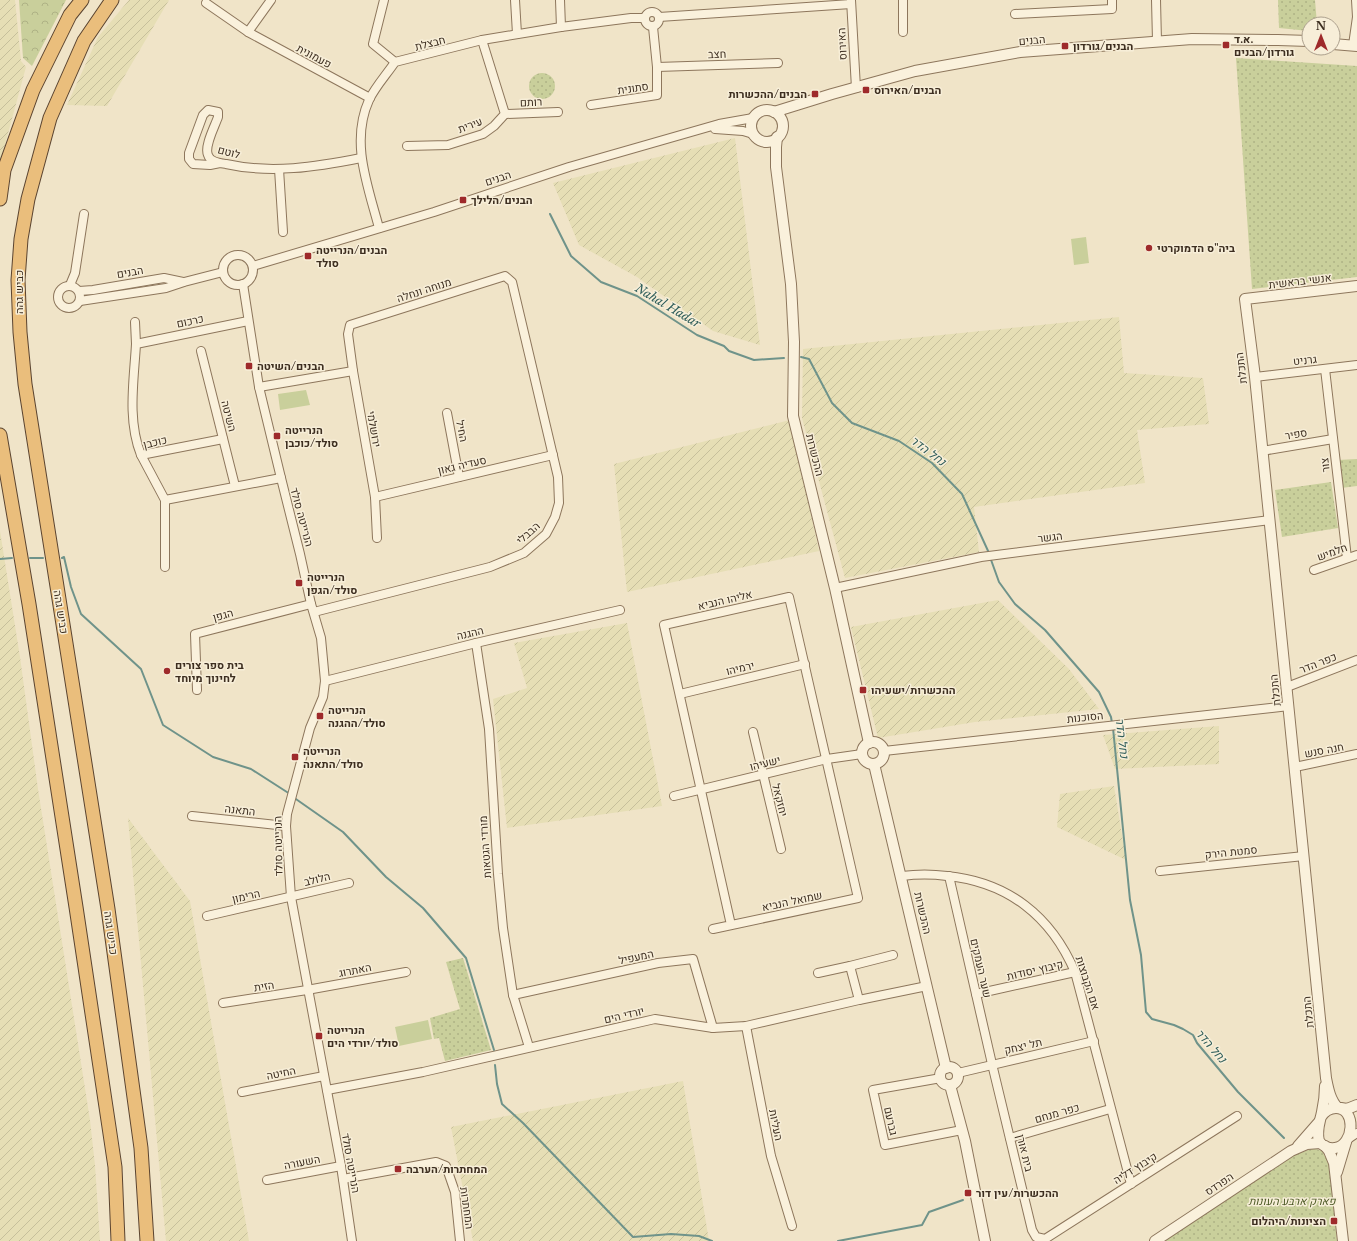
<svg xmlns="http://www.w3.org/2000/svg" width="1357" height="1241" font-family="'Libre Baskerville',Heebo,serif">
  <defs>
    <pattern id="farmland-furrows" width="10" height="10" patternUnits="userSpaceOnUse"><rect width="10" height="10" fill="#e6deb5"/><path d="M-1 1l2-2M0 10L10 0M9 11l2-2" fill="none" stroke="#c6bf9b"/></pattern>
    <pattern id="green-dots" width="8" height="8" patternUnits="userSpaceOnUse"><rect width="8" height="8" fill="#c9cf9b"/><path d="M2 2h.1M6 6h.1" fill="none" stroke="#aeb285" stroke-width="1.8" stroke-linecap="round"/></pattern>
    <pattern id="forest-crowns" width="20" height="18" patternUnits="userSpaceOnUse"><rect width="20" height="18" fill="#c9cf9b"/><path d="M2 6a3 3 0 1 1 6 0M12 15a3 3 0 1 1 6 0" fill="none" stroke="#aeb285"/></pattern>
  </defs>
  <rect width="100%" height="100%" fill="#f0e4c8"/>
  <g fill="url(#farmland-furrows)">
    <polygon points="0,0 15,0 21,61 26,67 0,163"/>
    <polygon points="129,0 169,0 107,106 67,105 98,37"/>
    <polygon points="735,138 760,345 713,331 637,277 579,245 553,183"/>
    <polygon points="1119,317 1124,373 1203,378 1209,424 1137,430 1145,483 974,507 979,552 845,578 802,418 803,349"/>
    <polygon points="790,420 819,551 627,592 614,464"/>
    <polygon points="0,531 20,657 38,789 90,1120 95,1165 100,1241 0,1241"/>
    <polygon points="998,600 1069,669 1099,709 975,722 878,738 851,627"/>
    <polygon points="627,623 662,806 507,828 493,699 527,688 514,643"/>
    <polygon points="1219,726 1219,764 1115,769 1103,735"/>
    <polygon points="1114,786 1126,860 1057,827 1060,794"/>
    <polygon points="128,818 190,901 249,1241 166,1241"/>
    <polygon points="683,1081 709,1241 473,1241 451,1127"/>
  </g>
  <g fill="url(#green-dots)">
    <polygon points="1278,0 1315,0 1317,24 1309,24 1309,31 1279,28"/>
    <polygon points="1236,58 1357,66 1357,277 1252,289"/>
    <circle cx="542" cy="86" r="13"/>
    <polygon points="1357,459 1357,486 1341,488 1338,460"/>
    <polygon points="1331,482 1338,528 1282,537 1275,490"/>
    <polygon points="463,958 491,1050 445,1061 439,1038 434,1039 430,1018 460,1009 446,962"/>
    <polygon points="1314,1148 1322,1151 1329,1163 1337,1241 1163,1241 1286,1158"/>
  </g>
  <polygon fill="url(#forest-crowns)" points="19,0 66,0 32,66 23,58"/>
  <g fill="#c9cf9b">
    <polygon points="1086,237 1089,263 1074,265 1071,239"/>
    <polygon points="306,390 310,405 280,410 278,394"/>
    <polygon points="428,1020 432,1039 399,1046 395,1027"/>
  </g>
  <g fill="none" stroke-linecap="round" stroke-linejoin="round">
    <g stroke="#6f938a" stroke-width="2">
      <polyline points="550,214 571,256 601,282 637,296 697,335 724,346 729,351 754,360 784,358"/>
      <polyline points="801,357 809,359 832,403 852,423 899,441 932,463 962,494 989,553"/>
      <polyline points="990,557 999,582 1015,604 1045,630 1099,692 1111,717 1112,723"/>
      <polyline points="30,558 43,558"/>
      <polyline points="62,558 64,557 71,587 81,614 141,669 163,725 213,757 251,769 290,794"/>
      <polyline points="0,559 12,558"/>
      <polyline points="1113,728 1130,900 1141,955 1146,1012 1152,1019 1174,1025 1183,1029 1193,1035 1197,1043 1238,1092 1284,1138"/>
      <polyline points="293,797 343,832 386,877 423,908 466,958 494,1050"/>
      <polyline points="495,1065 497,1084 502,1104 523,1123 633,1237 671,1234 699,1236 712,1241"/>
      <polyline points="838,1241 922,1225 929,1212 963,1200"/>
    </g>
    <defs>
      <g id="minor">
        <polyline points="384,0 373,44 395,62"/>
        <polyline points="515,0 517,34"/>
        <polyline points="560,0 561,27"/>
        <polyline points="851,0 856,88"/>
        <polyline points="903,0 903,32"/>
        <polyline points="1156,0 1157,41"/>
        <polyline points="206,3 248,32 370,98"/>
        <circle cx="652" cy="19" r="7"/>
        <polyline points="1015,14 1112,9 1112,0"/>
        <polyline points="659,17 851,4"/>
        <polyline points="248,32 271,0"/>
        <polyline points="1353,45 1357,17 1356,0"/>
        <polyline points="657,67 778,63"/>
        <polyline points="591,105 657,95 657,67 653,27"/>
        <polyline points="505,114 558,112"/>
        <polyline points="715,129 743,131 753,134"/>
        <polyline points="407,146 448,145 483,134 494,126 505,114 482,40"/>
        <path d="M220,163L210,165L193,164L189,159V153L203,115L208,110L218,112V117C215,126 204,146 208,155C210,162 219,163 226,164C271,174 316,167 361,158"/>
        <polyline points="279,169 283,232"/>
        <path d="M379,228C368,186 350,142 369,100C375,87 387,74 395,62L482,40L561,27L631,18H645"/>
        <circle cx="238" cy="270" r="15"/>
        <polyline points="253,266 434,212 569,167 719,124 753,118"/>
        <polyline points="243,284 259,387 281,478 300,554 311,604 321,638 325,681 323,697 310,728 287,814 286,826 291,897 341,1166 352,1241"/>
        <polyline points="70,285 75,273 84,214"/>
        <circle cx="69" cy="297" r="11"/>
        <polyline points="79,291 93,290 164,278 183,282"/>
        <polyline points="80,301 166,288 184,282 223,272"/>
        <polyline points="135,322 136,344"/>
        <polyline points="201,351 235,486"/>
        <polyline points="1325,369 1347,558"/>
        <polyline points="1255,377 1357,365"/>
        <polyline points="259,387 353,371"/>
        <polyline points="447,413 459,477"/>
        <polyline points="1262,451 1333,439"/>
        <path d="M141,455C127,420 134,380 136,344L248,321"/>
        <polyline points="375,497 553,455"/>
        <polyline points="165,500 281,478"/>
        <polyline points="165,567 165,500 141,455 223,439"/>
        <polyline points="1314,570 1357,555"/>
        <polyline points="835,588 981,557 1270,520"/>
        <polyline points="314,612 490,567 524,553 546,534 555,517 559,503 558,477 512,282 505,276 350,325 348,334 353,371 375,497 377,538"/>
        <polyline points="476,643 489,729 498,874 503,928 513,995 529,1047"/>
        <polyline points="325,681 476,643 620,610"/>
        <polyline points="1287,687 1357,660"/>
        <polyline points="197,690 195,634 311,604"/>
        <polyline points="680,694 805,664"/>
        <polyline points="753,732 781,849"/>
        <polyline points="884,751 1289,706"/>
        <polyline points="1295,767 1357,754"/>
        <polyline points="674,796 827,759 862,754"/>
        <polyline points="192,816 286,826"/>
        <polyline points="1160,871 1304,856"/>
        <path d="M902,876C917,874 932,874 947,876C1008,882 1051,916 1075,972L1131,1184"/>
        <polyline points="949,876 992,1064 1032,1230 1036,1237 1045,1239 1237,1116"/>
        <polyline points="207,916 349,883"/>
        <polyline points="713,929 858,898 789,597 664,625 731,925"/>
        <polyline points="818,973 850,966"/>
        <polyline points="976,994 1075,972"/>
        <polyline points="513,995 658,963 693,959 713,1028"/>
        <polyline points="859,1000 850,966 893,955"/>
        <polyline points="223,1003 307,990 406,972"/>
        <polyline points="746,1026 771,1156 792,1226"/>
        <polyline points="958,1073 1094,1041"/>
        <polyline points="941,1078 873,1090 885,1145 962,1130"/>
        <polyline points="327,1090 423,1072 655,1019 713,1028 746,1026 859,1000 927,986"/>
        <polyline points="242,1092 324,1076"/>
        <polyline points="1010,1138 1110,1109"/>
        <polyline points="1348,1139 1357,1133"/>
        <polyline points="343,1179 436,1162 446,1166 455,1192 460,1241"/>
        <polyline points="267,1180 341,1166"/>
      </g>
      <g id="tertiary">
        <polyline points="1333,44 1357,46"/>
        <circle cx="767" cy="126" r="16"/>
        <polyline points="774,112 832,94 915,71 1020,52 1192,39 1278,40 1309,41"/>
        <polyline points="777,137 776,147 776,167 791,284 794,342 793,416 835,588 869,743"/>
        <circle cx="873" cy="753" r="11"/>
        <polyline points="874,764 946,1068"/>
        <circle cx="949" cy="1076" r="9"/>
        <polyline points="950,1085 965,1141 985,1241"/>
        <path d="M1338,1108C1330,1100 1328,1088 1326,1078L1255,377L1245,299L1357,286"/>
        <polyline points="1341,1108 1347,1109 1357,1105"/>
        <path d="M1321,1117C1324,1112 1329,1108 1336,1108C1357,1108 1354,1146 1335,1148C1329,1149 1322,1146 1319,1141C1316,1130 1320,1122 1322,1112C1324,1103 1325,1095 1325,1086"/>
        <polyline points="1298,1146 1319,1122"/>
        <polyline points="1325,1146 1329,1151 1334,1163 1343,1241"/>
        <polyline points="1337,1172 1346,1142"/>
        <polyline points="1155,1241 1291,1151 1307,1144 1320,1143"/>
      </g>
      <g id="trunk">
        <polyline points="112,0 84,41 50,118 28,199 21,239 18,280 20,332 25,384 108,909 141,1148 147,1241"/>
        <polyline points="0,199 4,170 33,90 70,15 82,0"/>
        <polyline points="0,435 29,604 76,907 115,1167 118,1241"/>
      </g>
    </defs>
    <use href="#minor" stroke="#8d765c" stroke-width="10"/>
    <use href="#tertiary" stroke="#8d765c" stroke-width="12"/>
    <use href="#trunk" stroke="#5b4430" stroke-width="15"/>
    <use href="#minor" stroke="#faf1dc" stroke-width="8"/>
    <use href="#tertiary" stroke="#faf1dc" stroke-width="10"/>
    <use href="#trunk" stroke="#eabe7c" stroke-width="13"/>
  </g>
  <g fill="#9e2a2b" stroke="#f7eed8" stroke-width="1.5">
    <rect x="1222" y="41" width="8" height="8" rx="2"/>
    <rect x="1061" y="42" width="8" height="8" rx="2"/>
    <rect x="862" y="86" width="8" height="8" rx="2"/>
    <rect x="811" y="90" width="8" height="8" rx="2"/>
    <rect x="459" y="196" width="8" height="8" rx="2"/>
    <circle cx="1149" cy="248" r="4"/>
    <rect x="304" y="252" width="8" height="8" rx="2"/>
    <rect x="245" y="362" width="8" height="8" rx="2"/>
    <rect x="273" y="432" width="8" height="8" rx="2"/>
    <rect x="295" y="579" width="8" height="8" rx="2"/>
    <circle cx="167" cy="671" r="4"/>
    <rect x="859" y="686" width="8" height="8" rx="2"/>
    <rect x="316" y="712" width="8" height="8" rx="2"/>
    <rect x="291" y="753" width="8" height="8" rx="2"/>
    <rect x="315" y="1032" width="8" height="8" rx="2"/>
    <rect x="394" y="1165" width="8" height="8" rx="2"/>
    <rect x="964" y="1189" width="8" height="8" rx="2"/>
    <rect x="1330" y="1217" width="8" height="8" rx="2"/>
  </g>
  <g text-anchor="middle" stroke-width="3" stroke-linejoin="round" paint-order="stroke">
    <g font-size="11" font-weight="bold" fill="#3d2e20" stroke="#f7eed8" text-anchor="start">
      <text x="1234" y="43">א.ד.<tspan x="1234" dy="13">גורדון/הבנים</tspan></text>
      <text x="1073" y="50">הבנים/גורדון</text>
      <text x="874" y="94">הבנים/האירוס</text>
      <text x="807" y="98" text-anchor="end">הבנים/ההכשרות</text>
      <text x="471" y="204">הבנים/הלילך</text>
      <text x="1157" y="252">ביה"ס הדמוקרטי</text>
      <text x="316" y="254">הבנים/הנרייטה<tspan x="316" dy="13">סולד</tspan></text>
      <text x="257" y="370">הבנים/השיטה</text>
      <text x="285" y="434">הנרייטה<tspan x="285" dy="13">סולד/כוכבן</tspan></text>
      <text x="307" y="581">הנרייטה<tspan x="307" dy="13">סולד/הגפן</tspan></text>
      <text x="175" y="669">בית ספר צורים<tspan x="175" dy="13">לחינוך מיוחד</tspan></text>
      <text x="871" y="694">ההכשרות/ישעיהו</text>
      <text x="328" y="714">הנרייטה<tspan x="328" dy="13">סולד/ההגנה</tspan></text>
      <text x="303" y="755">הנרייטה<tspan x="303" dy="13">סולד/התאנה</tspan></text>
      <text x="327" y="1034">הנרייטה<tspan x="327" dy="13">סולד/יורדי הים</tspan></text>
      <text x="406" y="1173">המחתרות/הערבה</text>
      <text x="976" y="1197">ההכשרות/עין דור</text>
      <text x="1326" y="1225" text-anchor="end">הציונות/היהלום</text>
    </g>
    <g font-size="11" fill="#3d2e20" stroke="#f7eed8">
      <text transform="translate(1032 40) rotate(-5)" y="4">הבנים</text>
      <text transform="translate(430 43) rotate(-14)" y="4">חבצלת</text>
      <text transform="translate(842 44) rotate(-93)" y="4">האירוס</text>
      <text transform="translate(717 54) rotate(-2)" y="4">חצב</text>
      <text transform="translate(314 56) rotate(28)" y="4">פעמונית</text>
      <text transform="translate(633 88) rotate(-8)" y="4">סתונית</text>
      <text transform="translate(531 102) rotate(-2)" y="4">רותם</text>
      <text transform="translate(470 125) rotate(-21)" y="4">עירית</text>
      <text transform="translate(229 152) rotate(15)" y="4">לוטם</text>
      <text transform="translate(498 178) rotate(-18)" y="4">הבנים</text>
      <text transform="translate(130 272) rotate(-10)" y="4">הבנים</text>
      <text transform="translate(1300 281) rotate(-7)" y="4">אנשי בראשית</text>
      <text transform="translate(424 290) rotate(-18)" y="4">מנוחה ונחלה</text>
      <text transform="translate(19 292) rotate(-90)" y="4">כביש גהה</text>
      <text transform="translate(190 321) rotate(-12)" y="4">כרכום</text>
      <text transform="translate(1305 360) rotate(-6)" y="4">גרניט</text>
      <text transform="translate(1241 368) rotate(-97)" y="4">התכלת</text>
      <text transform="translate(229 416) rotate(76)" y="4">השיטה</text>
      <text transform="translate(374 429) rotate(80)" y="4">ירושלמי</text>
      <text transform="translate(462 431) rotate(79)" y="4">החיל</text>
      <text transform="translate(1296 434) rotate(-9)" y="4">ספיר</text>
      <text transform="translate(155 442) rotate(-14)" y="4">כוכבן</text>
      <text transform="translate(815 455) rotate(76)" y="4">ההכשרות</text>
      <text transform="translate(462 465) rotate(-13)" y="4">סעדיה גאון</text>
      <text transform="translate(1325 465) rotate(-97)" y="4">צור</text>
      <text transform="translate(302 517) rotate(75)" y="4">הנרייטה סולד</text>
      <text transform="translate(528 533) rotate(-42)" y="4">הבבלי</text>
      <text transform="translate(1050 537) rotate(-7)" y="4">הגשר</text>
      <text transform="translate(1332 552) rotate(-20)" y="4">חלמיש</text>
      <text transform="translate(725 600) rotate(-13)" y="4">אליהו הנביא</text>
      <text transform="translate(61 612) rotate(81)" y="4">כביש גהה</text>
      <text transform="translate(223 615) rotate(-15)" y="4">הגפן</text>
      <text transform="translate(470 633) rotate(-13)" y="4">ההגנה</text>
      <text transform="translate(1318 663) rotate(-21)" y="4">כפר הדר</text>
      <text transform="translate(740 668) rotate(-13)" y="4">ירמיהו</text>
      <text transform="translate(1275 690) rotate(-96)" y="4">התכלת</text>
      <text transform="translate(1085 717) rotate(-6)" y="4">הסוכנות</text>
      <text transform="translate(1324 750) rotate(-11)" y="4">חנה סנש</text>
      <text transform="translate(765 763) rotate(-14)" y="4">ישעיהו</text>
      <text transform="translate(780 800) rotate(76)" y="4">יחזקאל</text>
      <text transform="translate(240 810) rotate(6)" y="4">התאנה</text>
      <text transform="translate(278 846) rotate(-91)" y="4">הנרייטה סולד</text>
      <text transform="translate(485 847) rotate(-94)" y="4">מורדי הגטאות</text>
      <text transform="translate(1231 852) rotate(-6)" y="4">סמטת הירק</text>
      <text transform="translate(317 879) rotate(-14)" y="4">הלולב</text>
      <text transform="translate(246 896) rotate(-13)" y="4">הרימון</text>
      <text transform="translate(792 901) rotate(-12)" y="4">שמואל הנביא</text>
      <text transform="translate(923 913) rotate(77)" y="4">ההכשרות</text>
      <text transform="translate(111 933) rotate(82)" y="4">כביש גהה</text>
      <text transform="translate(636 957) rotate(-12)" y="4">המעפיל</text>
      <text transform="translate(981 968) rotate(77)" y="4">שער העמקים</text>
      <text transform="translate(355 970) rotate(-11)" y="4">האתרוג</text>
      <text transform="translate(1035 970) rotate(-13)" y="4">קיבוץ יסודות</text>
      <text transform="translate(1088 983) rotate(72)" y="4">אם הקבוצות</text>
      <text transform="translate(264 986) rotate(-8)" y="4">הזית</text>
      <text transform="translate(1308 1012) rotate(-96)" y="4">התכלת</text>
      <text transform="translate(624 1015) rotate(-13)" y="4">יורדי הים</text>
      <text transform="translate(1023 1046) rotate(-13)" y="4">תל יצחק</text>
      <text transform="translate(281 1073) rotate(-11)" y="4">החיטה</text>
      <text transform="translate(1057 1113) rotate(-16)" y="4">כפר מנחם</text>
      <text transform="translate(891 1121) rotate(78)" y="4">גברעם</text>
      <text transform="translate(776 1125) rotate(79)" y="4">העליות</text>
      <text transform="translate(1025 1153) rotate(76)" y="4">בית אורן</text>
      <text transform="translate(302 1162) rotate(-11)" y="4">השעורה</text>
      <text transform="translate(351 1163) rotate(80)" y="4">הנרייטה סולד</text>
      <text transform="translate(1135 1168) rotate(-32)" y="4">קיבוץ דליה</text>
      <text transform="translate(1219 1184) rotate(-34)" y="4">הפרדס</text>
      <text transform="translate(467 1208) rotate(82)" y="4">המחתרות</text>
    </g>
    <g font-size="11" font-style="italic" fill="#4d5a26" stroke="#f7eed8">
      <text x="1292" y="1205">פארק ארבע העונות</text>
    </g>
    <g font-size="12" font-style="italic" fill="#2f5d5a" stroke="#f7eed8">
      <text transform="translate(668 306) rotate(31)" y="4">Nahal Hadar</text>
      <text transform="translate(928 451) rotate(37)" y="4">נחל הדר</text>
      <text transform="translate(1122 738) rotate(83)" y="4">נחל הדר</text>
      <text transform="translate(1211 1046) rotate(49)" y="4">נחל הדר</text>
    </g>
  </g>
  <g transform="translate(1321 36)"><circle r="19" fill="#f7eed8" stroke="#ada18e"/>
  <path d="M0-3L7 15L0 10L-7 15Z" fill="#9e2a2b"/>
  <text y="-6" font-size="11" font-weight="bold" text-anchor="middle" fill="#3d2e20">N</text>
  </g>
</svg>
